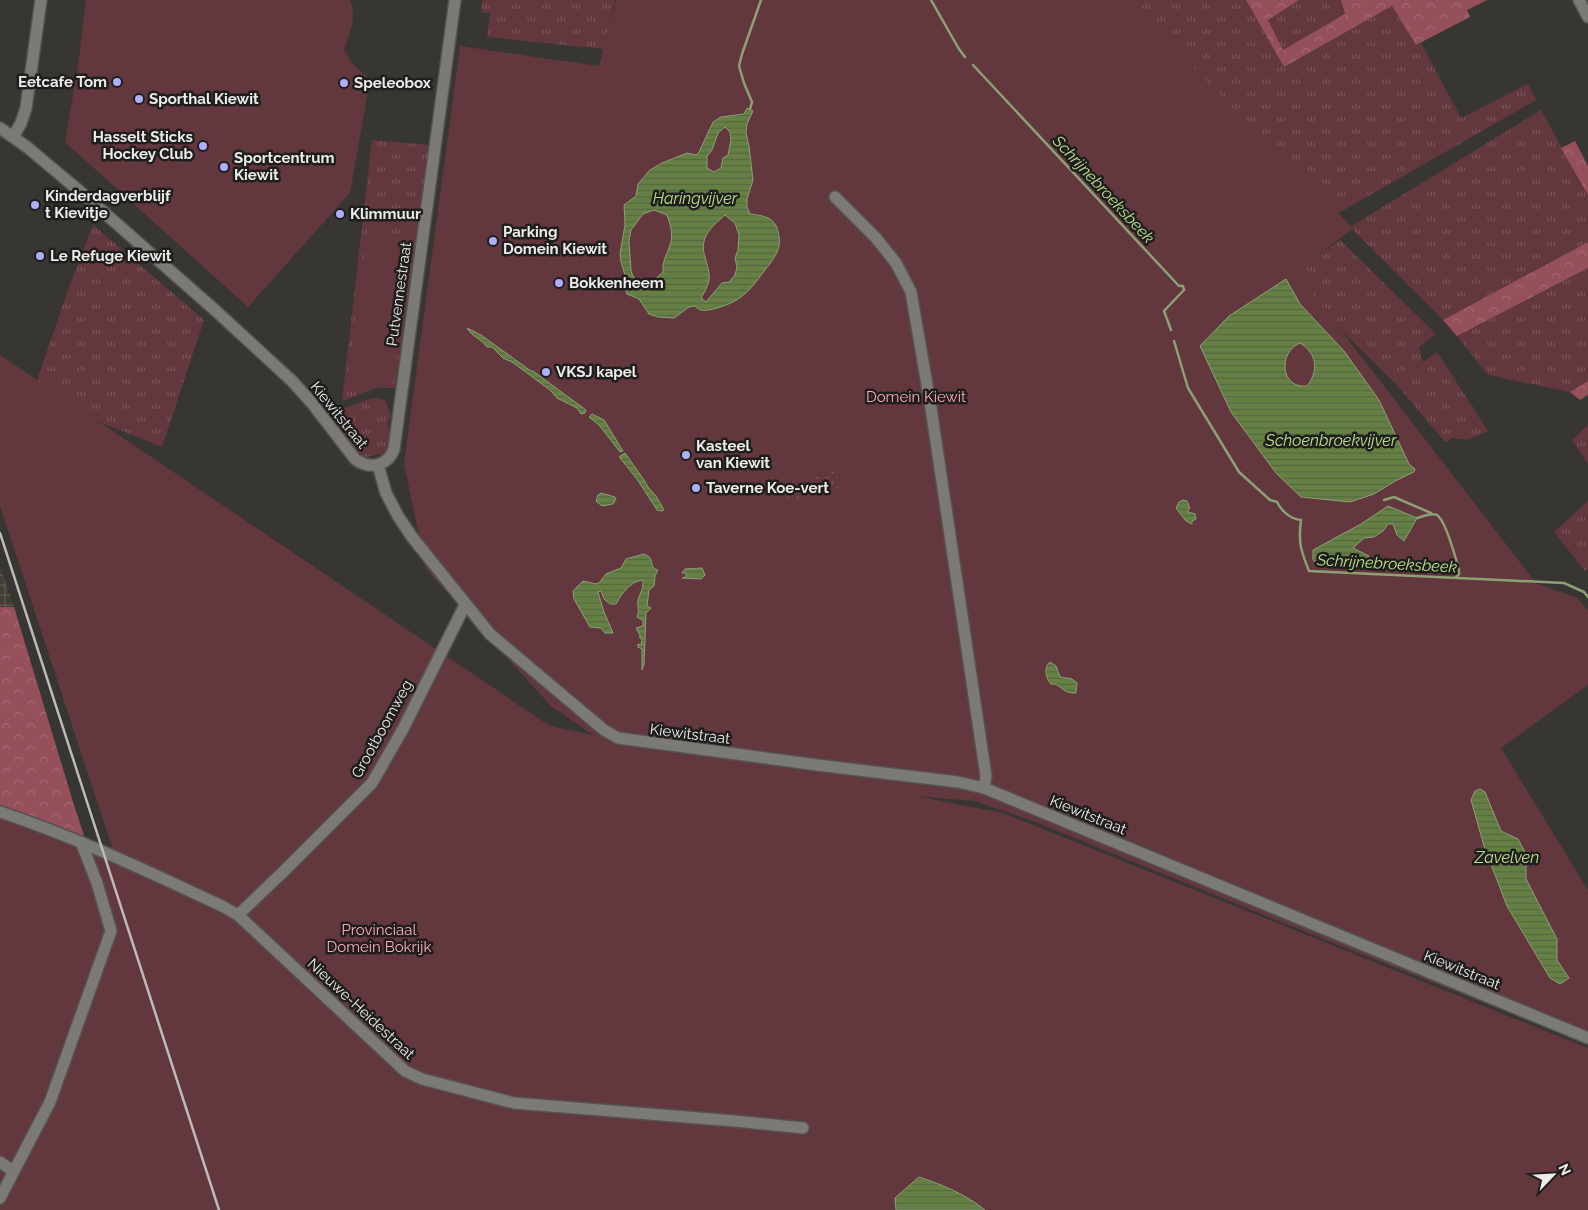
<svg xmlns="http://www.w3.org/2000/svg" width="1588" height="1210" font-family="Raleway,sans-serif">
  <defs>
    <pattern id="industrial-grid" width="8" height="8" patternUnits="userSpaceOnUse" patternTransform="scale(1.25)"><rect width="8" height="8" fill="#433d35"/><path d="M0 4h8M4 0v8" fill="none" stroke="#5e5952"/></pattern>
    <pattern id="grass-tufts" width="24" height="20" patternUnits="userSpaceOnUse" patternTransform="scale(1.25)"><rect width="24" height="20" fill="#63373e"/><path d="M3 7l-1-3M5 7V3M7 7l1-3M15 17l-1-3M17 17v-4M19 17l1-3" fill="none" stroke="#7a545a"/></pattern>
    <pattern id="forest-crowns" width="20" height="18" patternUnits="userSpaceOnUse" patternTransform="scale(1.25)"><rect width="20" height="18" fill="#95505b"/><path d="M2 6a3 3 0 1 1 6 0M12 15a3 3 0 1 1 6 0" fill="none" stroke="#a46973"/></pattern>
    <pattern id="garden-dots" width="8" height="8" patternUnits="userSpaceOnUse" patternTransform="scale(1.25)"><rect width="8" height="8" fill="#63373e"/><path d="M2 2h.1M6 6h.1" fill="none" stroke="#7a545a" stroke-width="1.8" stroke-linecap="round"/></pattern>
    <pattern id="water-rules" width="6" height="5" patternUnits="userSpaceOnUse" patternTransform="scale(1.25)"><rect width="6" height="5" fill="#648043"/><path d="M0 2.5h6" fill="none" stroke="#576644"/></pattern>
  </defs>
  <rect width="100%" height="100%" fill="#383633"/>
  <polygon fill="url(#industrial-grid)" points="0,567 14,607 0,607"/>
  <g fill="url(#grass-tufts)">
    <polygon points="482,0 615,0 604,49 487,37 490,13 481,12"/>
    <polygon points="1125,0 1246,0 1284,67 1392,6 1416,45 1421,43 1461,118 1528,84 1536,100 1337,214"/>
    <polygon points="1299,0 1341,0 1345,14 1283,50 1268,20"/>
    <polygon points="1541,110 1588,195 1588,242 1443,320 1350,227"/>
    <polygon points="372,140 429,145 395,388 376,388 342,401"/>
    <polygon points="93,225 204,320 162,447 32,395 68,290"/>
    <polygon points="1340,240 1436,334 1419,347 1423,362 1437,352 1488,431 1468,440 1453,438 1445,442 1396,384 1287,277"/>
    <polygon points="1588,268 1588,381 1570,392 1488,375 1457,336"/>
    <path d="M372,398H380L385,400L391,416L387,423C390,436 393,443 384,455L378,454L364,458L359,454L332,420L340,417L341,409Z"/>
    <polygon points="1588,425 1588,464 1572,440"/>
    <polygon points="1588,501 1588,569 1585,571 1554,532"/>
  </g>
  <g fill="url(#forest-crowns)">
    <polygon points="1246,0 1299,0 1268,20 1283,50 1345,14 1341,0 1487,0 1467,10 1470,17 1416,45 1392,6 1284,67"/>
    <polygon points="1575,141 1588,166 1588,195 1561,148"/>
    <polygon points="1588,242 1588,268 1457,336 1443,320"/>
    <polygon points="1588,381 1588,395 1580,400 1570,392"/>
    <polygon points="0,607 14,607 74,805 206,1210 0,1210"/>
  </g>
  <g fill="#63373e">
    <path d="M86,0H350C357,18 350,32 344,49L352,63L370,80L350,193L248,307L65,142L78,66Z"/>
    <polygon points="616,0 1125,0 1353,228 1296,272 1536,583 1577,598 1588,610 1588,685 1501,748 1588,890 1588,1044 1333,943 1033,821 975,801 915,796 1003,813 1588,1048 1588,1210 0,1210 0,811 118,865 0,506 0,355 550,726 593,735 551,706 426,569 404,464 460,46 599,66"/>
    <polygon points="368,228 413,242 392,385 346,388"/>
  </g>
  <polygon fill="url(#garden-dots)" points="835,470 840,488 787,503 780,486"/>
  <g fill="url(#water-rules)" stroke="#8da075" fill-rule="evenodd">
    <path d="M747,108L753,111L747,124L746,133L749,146L753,180L747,199V207L750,214C767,216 777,218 779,237C780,242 779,248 777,252C774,259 769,265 764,271C757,281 749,292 738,299C731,304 710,312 701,310C699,310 697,308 695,306L689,307L674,318L658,317L649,314L639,299L627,294L623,282L625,275L621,262L620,254L625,225L624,205L636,196L638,184L650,170L662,163L687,153L696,155L699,152L713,122L721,117L744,114ZM725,127L730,132L731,140L728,155L723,158L721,168L714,172L707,168V156L712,150L718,133ZM654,210L667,215C671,226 674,236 669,248C666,256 662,262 663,272L652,282L641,284L633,276L631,271L629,241L631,230L643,214ZM725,215L735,223L739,235L738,250L735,258L737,267L735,275L729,282L722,283L706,302L701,298C704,293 708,286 709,280C710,272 707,265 705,257C699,238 710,228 725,215Z"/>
    <path d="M1286,279L1300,304L1344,351L1379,400L1409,464L1415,469L1414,472L1397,480L1374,494L1350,502L1301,497L1276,473L1231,412L1200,346L1229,316ZM1300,343C1317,353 1319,371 1307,386C1280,389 1278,352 1300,343Z"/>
    <path d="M467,328L481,335L531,371H533L586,410L585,413L581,414L577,408L557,398L550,390L512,362L503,358L492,347H487C482,339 472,337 467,328Z"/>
    <polygon points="592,414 604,420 623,451 620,452 599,425 589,417"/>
    <polygon points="625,453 644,480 648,487 656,496 664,510 661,511 657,510 637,479 620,458 620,456"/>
    <polygon points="601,493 615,497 616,499 613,504 602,506 596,501 598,495"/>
    <polygon points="1183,500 1187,501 1190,508 1188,510 1188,512 1195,514 1196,519 1192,521 1192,524 1186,521 1176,508 1179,502"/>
    <polygon points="1388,506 1417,518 1404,541 1397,535 1393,524 1388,524 1383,531 1374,537 1364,538 1353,548 1369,556 1364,563 1318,564 1313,560 1313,550 1361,524"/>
    <path d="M644,554C657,559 647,567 658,570L655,576L654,586L649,590L647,606L651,608L646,613L644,664L642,670V649L638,647V644L641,645L642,640L639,637H641L636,628L643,626V620L637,617C640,611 637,606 638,600C640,593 645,587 642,580C630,582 622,593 616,604H610L604,599L601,591L598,592L604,612L613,633H605L601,628L590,627L574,599L573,591L583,581L596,584L599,583L606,574L621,568L626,559Z"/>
    <polygon points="702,568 705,575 701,579 682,578 686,577 686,573 682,573 685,569"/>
    <path d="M1050,662L1056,666L1060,677L1072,679L1077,683L1076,693C1075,693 1069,693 1068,692C1061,690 1059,683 1051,684C1046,678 1043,668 1050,662Z"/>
    <polygon points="1480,789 1485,792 1501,831 1518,839 1526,854 1526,879 1557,939 1557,960 1569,978 1560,984 1550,978 1507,906 1484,846 1471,800 1475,791"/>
    <path d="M919,1177C943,1185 965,1194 985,1210H896L895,1198Z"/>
  </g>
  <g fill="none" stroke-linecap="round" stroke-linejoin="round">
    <g stroke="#8da075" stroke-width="2.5">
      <polyline points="931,0 959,49 965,57"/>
      <polyline points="973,65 1179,286 1183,286 1184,290 1164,311 1171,330"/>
      <polyline points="750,109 752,102 744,83 739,66 742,54 761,0"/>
      <path d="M1174,341L1188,388L1239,472L1270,500L1277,502C1282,512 1291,519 1301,520C1298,543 1301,551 1309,571L1564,583L1584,592L1588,597"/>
      <polyline points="1384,500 1394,497 1431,513"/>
      <path d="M1417,518C1422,517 1432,512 1437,515C1446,521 1456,559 1459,570V574L1456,577"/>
    </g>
    <defs>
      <g id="minor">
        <polyline points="1579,0 1588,17"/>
        <path d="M0,128L27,147L83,194L216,311L292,381L311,402L355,459C369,470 388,466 394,449L455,0"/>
        <polyline points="13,137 21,123 26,108 41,0"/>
        <polyline points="835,197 876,238 896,263 911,292 931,408 986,776 984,788"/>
        <polyline points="378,465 386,493 398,516 412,537 490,634 604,730 618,738 817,765 958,782 984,788 1588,1038"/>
        <path d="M0,812C76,837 149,872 222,906L238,915L405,1071L422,1079L514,1103L735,1121L803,1128"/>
        <polyline points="238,915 282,873 372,783 403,729 465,605"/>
        <polyline points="0,1162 13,1171"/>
        <polyline points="0,1198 50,1102 111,931 97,883 81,842"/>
      </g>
    </defs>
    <use href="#minor" stroke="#555351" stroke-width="14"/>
    <use href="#minor" stroke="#7c7a77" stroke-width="11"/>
    <polyline stroke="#bdbbba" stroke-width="2.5" points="0,533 219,1210"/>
  </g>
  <g fill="#acaffb" stroke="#1f1e1c" stroke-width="2">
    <circle cx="117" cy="82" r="5"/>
    <circle cx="344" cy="83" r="5"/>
    <circle cx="139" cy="99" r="5"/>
    <circle cx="203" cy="146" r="5"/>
    <circle cx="224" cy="167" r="5"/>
    <circle cx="35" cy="205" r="5"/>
    <circle cx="340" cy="214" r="5"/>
    <circle cx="493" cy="241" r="5"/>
    <circle cx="40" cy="256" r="5"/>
    <circle cx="559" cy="283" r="5"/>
    <circle cx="546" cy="372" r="5"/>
    <circle cx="686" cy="455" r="5"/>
    <circle cx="696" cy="488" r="5"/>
  </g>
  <g text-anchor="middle" stroke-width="5" stroke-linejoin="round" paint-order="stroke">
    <g font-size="15" font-weight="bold" fill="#edebea" stroke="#1f1e1c" text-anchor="start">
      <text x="107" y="87" text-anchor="end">Eetcafe Tom</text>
      <text x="354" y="88">Speleobox</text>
      <text x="149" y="104">Sporthal Kiewit</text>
      <text x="193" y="142" text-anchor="end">Hasselt Sticks<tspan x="193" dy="17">Hockey Club</tspan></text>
      <text x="234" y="163">Sportcentrum<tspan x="234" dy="17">Kiewit</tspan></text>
      <text x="45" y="201">Kinderdagverblijf<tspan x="45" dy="17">t Kievitje</tspan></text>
      <text x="350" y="219">Klimmuur</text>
      <text x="503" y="237">Parking<tspan x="503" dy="17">Domein Kiewit</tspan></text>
      <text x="50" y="261">Le Refuge Kiewit</text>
      <text x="569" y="288">Bokkenheem</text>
      <text x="556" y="377">VKSJ kapel</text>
      <text x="696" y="451">Kasteel<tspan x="696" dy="17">van Kiewit</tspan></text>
      <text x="706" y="493">Taverne Koe-vert</text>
    </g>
    <g font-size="15" fill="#edebea" stroke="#1f1e1c">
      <text transform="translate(399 294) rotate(-82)" y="5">Putvennestraat</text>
      <text transform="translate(339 415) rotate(51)" y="5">Kiewitstraat</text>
      <text transform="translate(382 729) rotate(-61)" y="5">Grootboomweg</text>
      <text transform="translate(690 734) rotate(7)" y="5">Kiewitstraat</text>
      <text transform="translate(1088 815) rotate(22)" y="5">Kiewitstraat</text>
      <text transform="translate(1462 970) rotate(22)" y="5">Kiewitstraat</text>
      <text transform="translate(361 1009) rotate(43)" y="5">Nieuwe-Heidestraat</text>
    </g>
    <g font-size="15" fill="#fdaab5" stroke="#1f1e1c">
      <text x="916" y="402">Domein Kiewit</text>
      <text x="379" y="935">Provinciaal<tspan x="379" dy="17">Domein Bokrijk</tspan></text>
    </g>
    <g font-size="16" font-style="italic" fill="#b8e18a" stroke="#1f1e1c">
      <text transform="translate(1104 189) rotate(47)" y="6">Schrijnebroeksbeek</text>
      <text x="695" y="204">Haringvijver</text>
      <text x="1331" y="446">Schoenbroekvijver</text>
      <text transform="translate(1387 563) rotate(3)" y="6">Schrijnebroeksbeek</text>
      <text x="1507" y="863">Zavelven</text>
    </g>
  </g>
  <g transform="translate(1553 1175) rotate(65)" stroke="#1f1e1c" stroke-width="4" paint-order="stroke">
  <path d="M0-4L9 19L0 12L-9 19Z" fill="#edebea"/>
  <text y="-8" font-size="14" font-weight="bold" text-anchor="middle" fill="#edebea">N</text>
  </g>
</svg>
